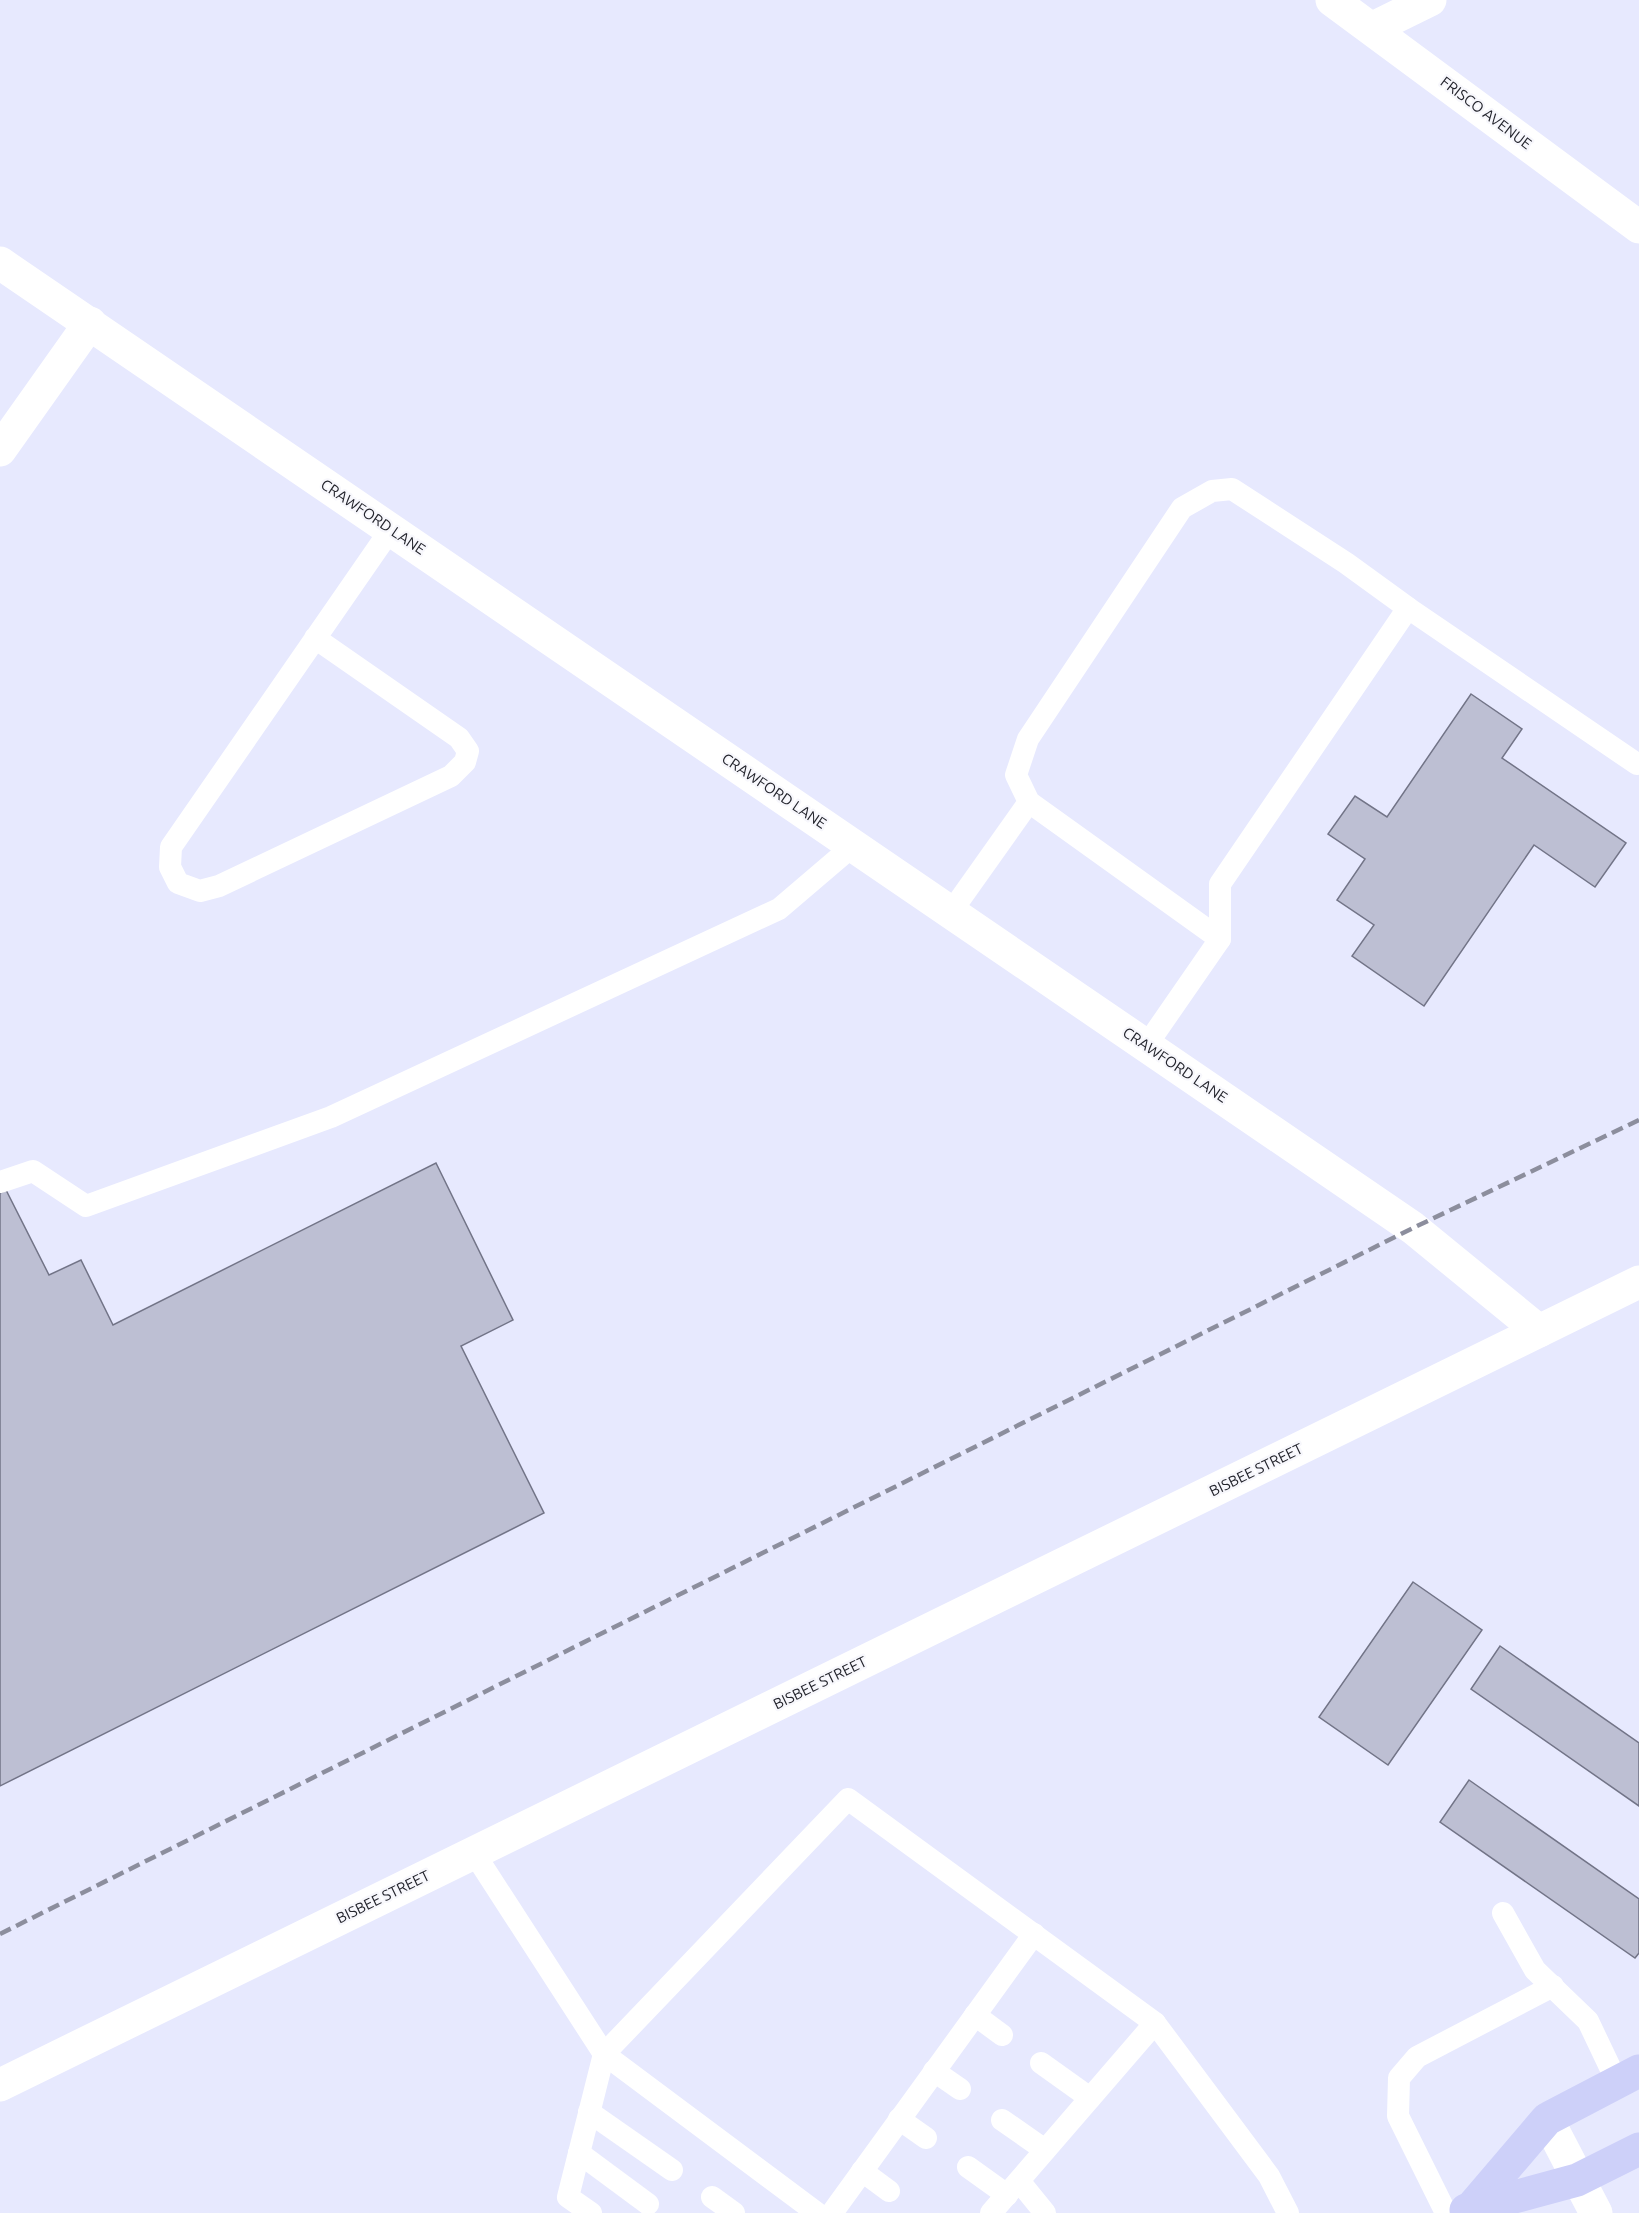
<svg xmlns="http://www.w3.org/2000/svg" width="1639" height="2213" font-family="Ubuntu,sans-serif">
  <rect width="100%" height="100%" fill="#e7e9fe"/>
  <g fill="#bdbfd3" stroke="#727487" stroke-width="1.5">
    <polygon points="1471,694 1522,729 1502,758 1626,843 1595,887 1534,845 1424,1006 1352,956 1374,925 1337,900 1365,859 1328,834 1355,796 1387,817"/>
    <polygon points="436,1163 513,1320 461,1346 544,1513 0,1786 0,1193 6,1190 49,1275 81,1260 113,1325"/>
    <polygon points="1413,1582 1482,1630 1388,1765 1319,1717"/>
    <polygon points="1500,1646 1639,1743 1639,1806 1471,1689"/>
    <polygon points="1469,1780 1639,1899 1639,1953 1635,1958 1440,1822"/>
  </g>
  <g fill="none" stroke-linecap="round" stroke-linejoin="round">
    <g stroke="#fff" stroke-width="22">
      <polyline points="315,638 459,738 468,751 465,762 451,776 219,886 200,891 178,883 170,867 171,847 391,529"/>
      <polyline points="951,912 1029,802"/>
      <polyline points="1220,939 1029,802 1016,775 1028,739 1182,508 1212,491 1232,489 1346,563 1408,608"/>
      <polyline points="1146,1046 1220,939 1220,884 1408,608 1637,764"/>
      <polyline points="0,1182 33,1171 86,1206 331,1117 779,909 854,845"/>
      <polyline points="474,1853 604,2054 568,2197 591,2213"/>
      <polyline points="1503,1913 1535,1970 1588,2021 1617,2082"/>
      <polyline points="975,2015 1002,2035"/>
      <polyline points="1041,2063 1090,2098"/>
      <polyline points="934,2071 960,2089"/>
      <polyline points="589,2112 672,2170"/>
      <polyline points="899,2119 926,2138"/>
      <polyline points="1002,2120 1045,2150"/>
      <polyline points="579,2153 648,2204"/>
      <polyline points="968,2167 1007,2195"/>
      <polyline points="862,2171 889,2191"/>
      <polyline points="1019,2181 1045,2213"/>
      <polyline points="712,2197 734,2213"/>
      <polyline points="817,2213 604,2054 848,1799 1155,2023 1269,2176 1288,2213"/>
      <polyline points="832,2213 1034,1934"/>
      <polyline points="991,2213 1155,2023"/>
      <polyline points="1446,2213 1398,2116 1399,2078 1417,2057 1553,1986"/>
    </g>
    <g stroke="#fff" stroke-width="33">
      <polyline points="1332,0 1639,227"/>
      <polyline points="1373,28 1430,0"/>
      <polyline points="0,263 1413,1228 1539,1331"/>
      <polyline points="0,450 90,323"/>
      <polyline points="0,2085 1639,1282"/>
    </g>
    <polyline stroke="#fff" stroke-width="33" points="1547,2119 1596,2213"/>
    <g stroke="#cdd0f9" stroke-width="33">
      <polyline points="1472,2207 1547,2119 1639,2071"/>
      <polyline points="1466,2210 1577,2180 1639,2149"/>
    </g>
    <polyline stroke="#8c8e9d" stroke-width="4.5" stroke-dasharray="12 6" stroke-linecap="butt" points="0,1934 1413,1228 1639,1120"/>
  </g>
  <g text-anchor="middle" stroke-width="4.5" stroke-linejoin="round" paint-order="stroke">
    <g font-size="15" fill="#23242c" stroke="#f7f7fc">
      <text transform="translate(1486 113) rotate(37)" y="5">FRISCO AVENUE</text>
      <text transform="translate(373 517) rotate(34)" y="5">CRAWFORD LANE</text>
      <text transform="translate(774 791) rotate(34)" y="5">CRAWFORD LANE</text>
      <text transform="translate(1175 1065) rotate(34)" y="5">CRAWFORD LANE</text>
      <text transform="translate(1256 1470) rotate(-26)" y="5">BISBEE STREET</text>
      <text transform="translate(820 1683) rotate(-26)" y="5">BISBEE STREET</text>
      <text transform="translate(383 1897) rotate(-26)" y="5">BISBEE STREET</text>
    </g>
  </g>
</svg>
